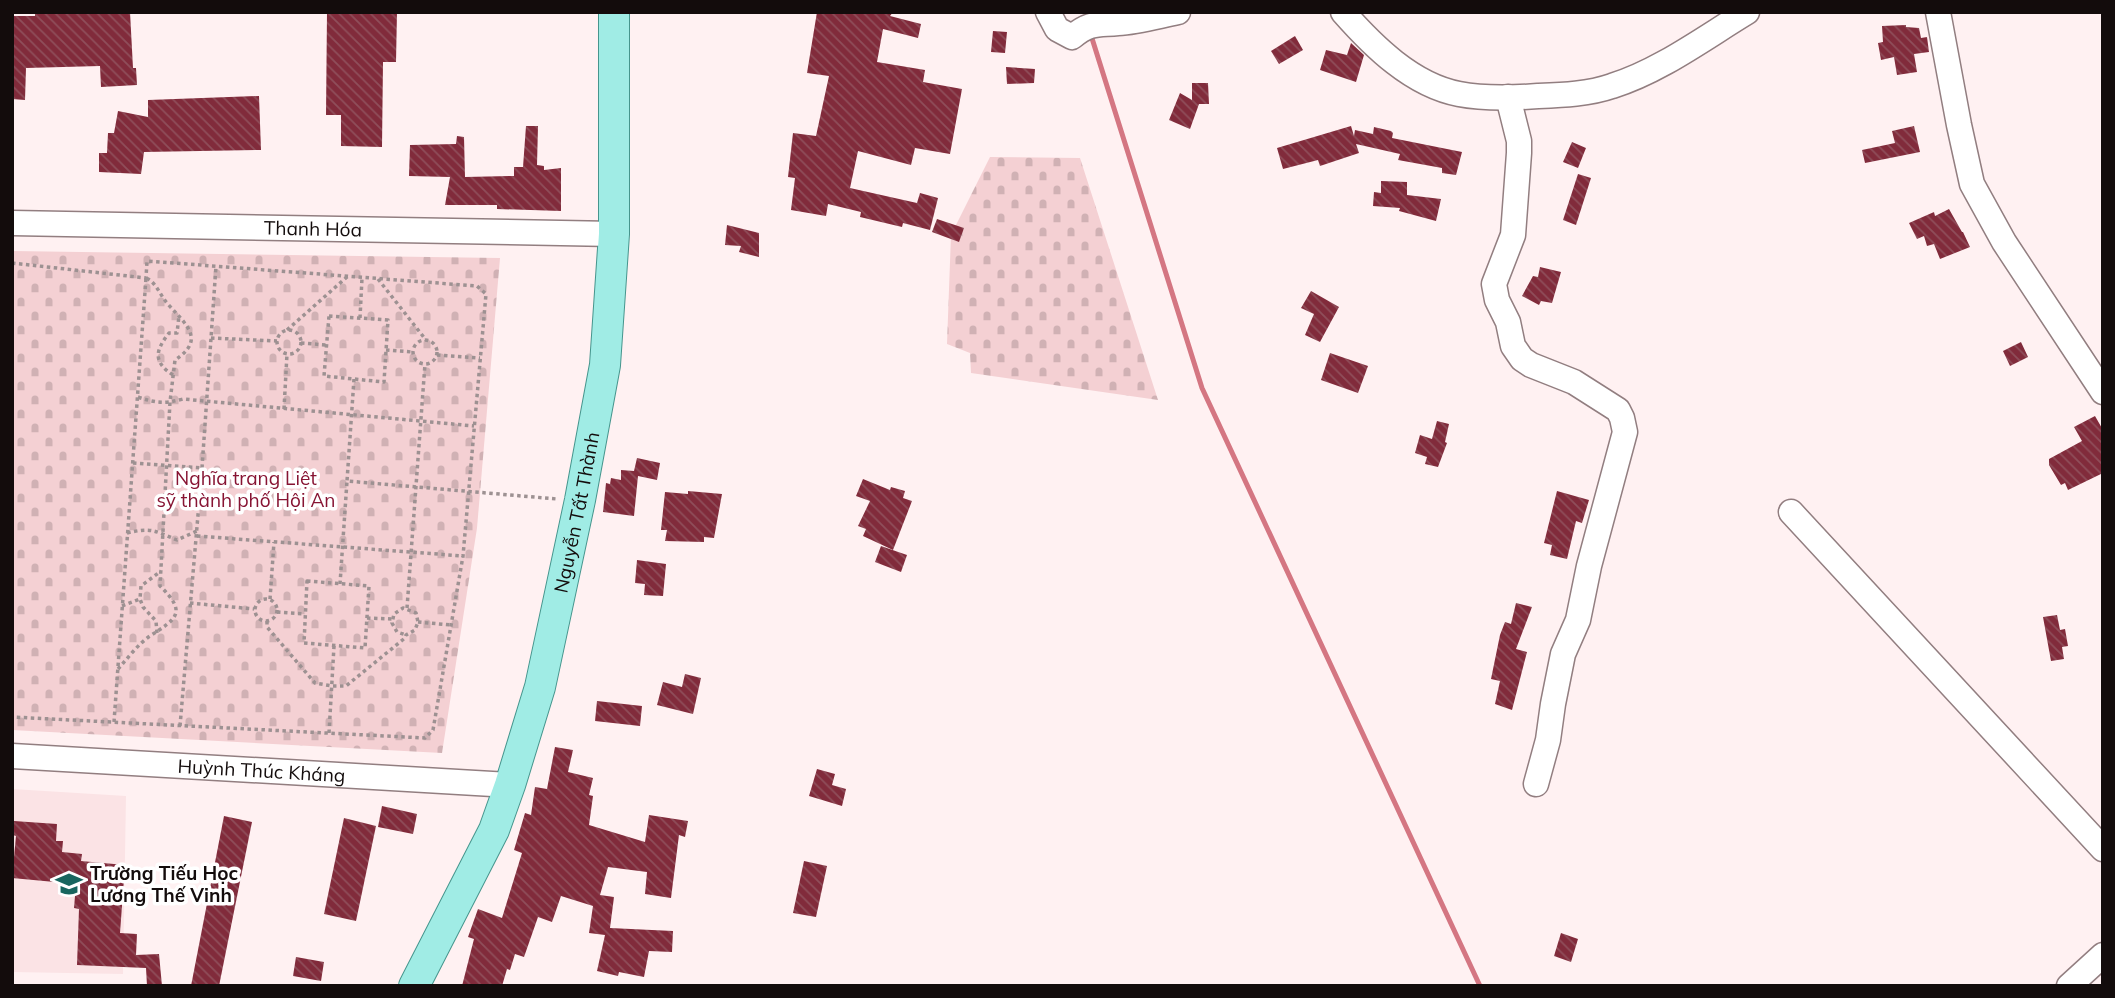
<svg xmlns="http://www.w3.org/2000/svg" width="2115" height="998" font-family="Mulish,sans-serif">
  <defs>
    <pattern id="cemetery-stones" width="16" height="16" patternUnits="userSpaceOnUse" patternTransform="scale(1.75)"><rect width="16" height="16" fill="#f4d0d3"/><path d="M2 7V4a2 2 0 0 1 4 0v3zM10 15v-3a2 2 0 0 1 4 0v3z" fill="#d0b1b4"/></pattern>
    <pattern id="building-back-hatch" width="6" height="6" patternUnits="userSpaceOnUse" patternTransform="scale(1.75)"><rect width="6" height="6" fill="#812b3b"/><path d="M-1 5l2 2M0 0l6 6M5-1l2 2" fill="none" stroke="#8f4e5a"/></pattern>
  </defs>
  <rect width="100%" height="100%" fill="#fff1f2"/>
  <polygon fill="#fbe3e5" points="12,789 126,796 123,974 12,972"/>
  <g fill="url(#cemetery-stones)">
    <polygon points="990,157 1080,158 1158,400 971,373 970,353 947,344 951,235"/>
    <polygon points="12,251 500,258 477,528 442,753 12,730"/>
  </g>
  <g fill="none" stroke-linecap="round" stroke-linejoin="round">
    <polyline stroke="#d47682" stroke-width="5" points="1090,32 1202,388 1480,986"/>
  </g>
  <g fill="url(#building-back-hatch)">
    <polygon points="35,12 130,12 133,68 136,68 137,85 101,87 100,66 26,68 25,100 12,99 12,16 35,16"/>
    <polygon points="327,12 397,12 396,62 383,62 382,147 341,146 341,115 326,115"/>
    <polygon points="817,12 893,12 890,16 921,24 918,38 883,29 877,62 925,70 923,82 962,89 950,154 915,148 911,165 858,151 850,188 917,203 920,193 938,198 930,230 903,223 902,227 860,217 861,212 828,204 826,216 791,210 795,178 788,177 793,133 816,136 829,76 807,73"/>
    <polygon points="1906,25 1906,27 1919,28 1921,38 1927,37 1929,52 1914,54 1917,72 1897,75 1894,57 1881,60 1878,43 1883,42 1882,26"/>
    <polygon points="993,31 1007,32 1005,53 991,52"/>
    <polygon points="1295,36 1303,50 1279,64 1271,51"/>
    <polygon points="1351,43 1364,55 1356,82 1320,70 1326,50 1347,55"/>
    <polygon points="1006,67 1035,69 1034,83 1007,84"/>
    <polygon points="1192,83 1208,83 1209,104 1199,104 1190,129 1169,120 1180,93 1192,100"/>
    <polygon points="259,96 261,150 144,152 141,174 99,172 99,153 107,153 108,133 114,133 118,111 148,117 148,100"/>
    <polygon points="526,126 538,126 537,165 544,166 544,170 561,168 561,211 497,209 497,205 445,205 450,177 409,176 410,145 456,144 457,136 464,137 465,177 514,176 514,167 523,167"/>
    <polygon points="1351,126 1354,136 1355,130 1373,134 1374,127 1391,131 1393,133 1392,138 1462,152 1456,175 1442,173 1442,168 1398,160 1400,154 1356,144 1359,153 1320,166 1318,160 1283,169 1277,148"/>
    <polygon points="1914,126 1920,152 1865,163 1862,150 1895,143 1892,131"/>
    <polygon points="1572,142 1586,148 1578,168 1563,162"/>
    <polygon points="1578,174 1591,178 1576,225 1563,220"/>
    <polygon points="1381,181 1407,182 1407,195 1441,199 1436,221 1399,211 1400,208 1373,206 1374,192 1381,193"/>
    <polygon points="1949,209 1962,232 1963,232 1970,247 1940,259 1934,244 1927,246 1924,236 1917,239 1909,223 1934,212 1935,216"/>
    <polygon points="937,219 964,228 959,242 932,232"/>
    <polygon points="727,225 759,233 759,257 739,252 741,246 725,245"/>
    <polygon points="1540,267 1561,272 1552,303 1541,301 1539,305 1522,296 1533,276 1538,277"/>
    <polygon points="1311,291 1339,307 1320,342 1305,335 1314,314 1301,308"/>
    <polygon points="2021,342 2028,357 2010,366 2003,351"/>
    <polygon points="1330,353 1368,366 1358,393 1321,380"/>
    <polygon points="2095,416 2103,430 2103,473 2068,490 2065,483 2061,485 2049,465 2049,459 2082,441 2074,427"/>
    <polygon points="1437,421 1449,424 1445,442 1447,443 1438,467 1425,464 1427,457 1415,453 1420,435 1432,439"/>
    <polygon points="637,458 660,463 657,480 638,476 634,516 603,512 606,483 610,484 611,478 621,480 621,470 634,471"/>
    <polygon points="863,479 890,490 891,487 905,491 903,498 912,501 893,550 863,536 866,529 858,526 870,501 856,496"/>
    <polygon points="688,491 722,494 714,538 704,537 704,542 665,541 667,530 661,530 665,492 688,494"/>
    <polygon points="1557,491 1589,500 1582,523 1576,521 1567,559 1550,555 1552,545 1544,543"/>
    <polygon points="881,546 907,555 901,572 875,562"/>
    <polygon points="637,560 666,564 663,596 644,595 645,584 635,583"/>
    <polygon points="1516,603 1532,607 1516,649 1527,652 1512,710 1495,704 1500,681 1491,679 1500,635 1505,622 1511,624"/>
    <polygon points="2057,615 2060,630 2065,629 2068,646 2062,647 2064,659 2051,661 2043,617"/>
    <polygon points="685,674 701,678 693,714 657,705 663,682 682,687"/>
    <polygon points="597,701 642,706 640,726 595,721"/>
    <polygon points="555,747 573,750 568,772 593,778 589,795 593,796 589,825 645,842 649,815 688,821 685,837 679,835 671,898 645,894 647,872 608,867 600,895 614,897 610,928 673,931 672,952 649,951 644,977 619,972 618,976 597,971 605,935 589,933 593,906 561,896 552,922 538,917 524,957 515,954 510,970 507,969 502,986 462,986 474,939 468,937 478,909 502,918 522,853 514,850 525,813 531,815 535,787 547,789"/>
    <polygon points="817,769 835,774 832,785 846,789 842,806 809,796"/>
    <polygon points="382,806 417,814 413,834 378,827"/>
    <polygon points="224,816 252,822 219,986 191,986"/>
    <polygon points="344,818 376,826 356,921 324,914"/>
    <polygon points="14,821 57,824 56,841 63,841 62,852 82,854 81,861 125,865 120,933 137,934 136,955 159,954 162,986 147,986 146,968 77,965 79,909 74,908 76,884 12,878 16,836 13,835"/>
    <polygon points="804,861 827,866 816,917 793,913"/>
    <polygon points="1561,933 1578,939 1571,962 1554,956"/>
    <polygon points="296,957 324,962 321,981 293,976"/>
  </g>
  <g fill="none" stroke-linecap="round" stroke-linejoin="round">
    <defs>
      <g id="minor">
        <path d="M1048,12L1057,29L1072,37C1090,22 1097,25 1118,23C1138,22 1158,16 1178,12"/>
        <path d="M1343,12C1373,46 1412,85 1459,94C1485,99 1512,98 1538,96C1563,95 1589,94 1612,86C1660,71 1704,38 1747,12"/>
        <polyline points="1938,12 1959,125 1972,184 2004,242 2103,392"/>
        <polyline points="1508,97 1519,141 1519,153 1513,235 1494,284 1497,300 1508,322 1513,346 1522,359 1531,365 1574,382 1618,410 1622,418 1625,432 1589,566 1578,620 1563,654 1553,704 1548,740 1536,784"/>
        <path id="s1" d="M12,223L614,234"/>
        <polyline points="1791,512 2103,849"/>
        <path id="s2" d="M12,756L510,785"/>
        <polyline points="2069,986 2103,955"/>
      </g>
      <g id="major">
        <path id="s3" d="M414,986L494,830L510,785L540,687L580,500L605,365L614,234V12"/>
      </g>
    </defs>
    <use href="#minor" stroke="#927e80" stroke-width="27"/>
    <use href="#major" stroke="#46958d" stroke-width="32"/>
    <g stroke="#9d9192" stroke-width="3.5" stroke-dasharray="3.5 3.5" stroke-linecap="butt">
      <polyline points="12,263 146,278 147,261 477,286 486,294 463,556 433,730 425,738 12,717"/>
      <polyline points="378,279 426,340"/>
      <polygon points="329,316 388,320 384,382 324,376"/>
      <polyline points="360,318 362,278"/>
      <polyline points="287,330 348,276"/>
      <circle cx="289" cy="342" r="12"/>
      <polyline points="211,338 277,341"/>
      <circle cx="425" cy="352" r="12"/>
      <polyline points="301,343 326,345"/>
      <polyline points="386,350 412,352"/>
      <polyline points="437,355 480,358"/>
      <path d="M173,375C153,362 155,351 169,333H177L179,316"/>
      <polyline points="354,379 347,481 557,499"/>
      <path d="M138,397C155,403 165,404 183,399L474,426"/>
      <polyline points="284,409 287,354"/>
      <polyline points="133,463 202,468"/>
      <path d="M127,533C152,527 155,531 177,540L197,531"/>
      <polyline points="197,536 463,556"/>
      <polygon points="307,581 369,586 365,648 304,643"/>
      <polyline points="340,584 347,481"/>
      <circle cx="266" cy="610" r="11"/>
      <polyline points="270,599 274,542"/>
      <polyline points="190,603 254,609"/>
      <polyline points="122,606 140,599"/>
      <polyline points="407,608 425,364"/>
      <polyline points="277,612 305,614"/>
      <polyline points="367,618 392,619"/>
      <polyline points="267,621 267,627 315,683 332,686 346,686 405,638 406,635 415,630 418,622 416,613 403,608 394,614 392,623 397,632 406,635"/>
      <polyline points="418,622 451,625"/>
      <polyline points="157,633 156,621 143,607 140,599 141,586 161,571"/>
      <path d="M118,669C128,658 138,644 150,636C176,619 188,613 160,586L170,402L175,360C207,339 185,324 167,303C160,295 156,282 146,278"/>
      <polyline points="114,722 146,278"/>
      <polyline points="180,726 202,468 216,266"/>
      <polyline points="329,733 334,646"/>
    </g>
    <use href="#minor" stroke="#fff" stroke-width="24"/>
    <use href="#major" stroke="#a0ece5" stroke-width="30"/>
  </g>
  <defs>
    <symbol id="school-bare" viewBox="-9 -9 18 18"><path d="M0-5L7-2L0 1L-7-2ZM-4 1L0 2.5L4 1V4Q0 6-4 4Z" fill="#18655e" stroke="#fff" stroke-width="2.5" paint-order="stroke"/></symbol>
  </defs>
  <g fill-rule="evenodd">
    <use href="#school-bare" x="50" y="865" width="38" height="38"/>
  </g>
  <g text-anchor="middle" stroke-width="7" stroke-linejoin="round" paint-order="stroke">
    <g font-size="19" fill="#130c0c" stroke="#fff">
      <text dy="7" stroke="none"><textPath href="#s1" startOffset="301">Thanh Hóa</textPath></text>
      <text dy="7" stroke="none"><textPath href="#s3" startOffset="504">Nguyễn Tất Thành</textPath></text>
      <text dy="7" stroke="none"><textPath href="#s2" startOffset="250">Huỳnh Thúc Kháng</textPath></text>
    </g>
    <g font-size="19" fill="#871433" stroke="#fff">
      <text x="246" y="485">Nghĩa trang Liệt<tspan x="246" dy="22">sỹ thành phố Hội An</tspan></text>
    </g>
    <g font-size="19" font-weight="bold" fill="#130c0c" stroke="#fff" text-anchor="start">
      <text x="90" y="880">Trường Tiếu Học<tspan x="90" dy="22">Lương Thế Vinh</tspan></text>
    </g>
  </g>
  <rect width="2115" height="998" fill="none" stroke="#130c0c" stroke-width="28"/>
</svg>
